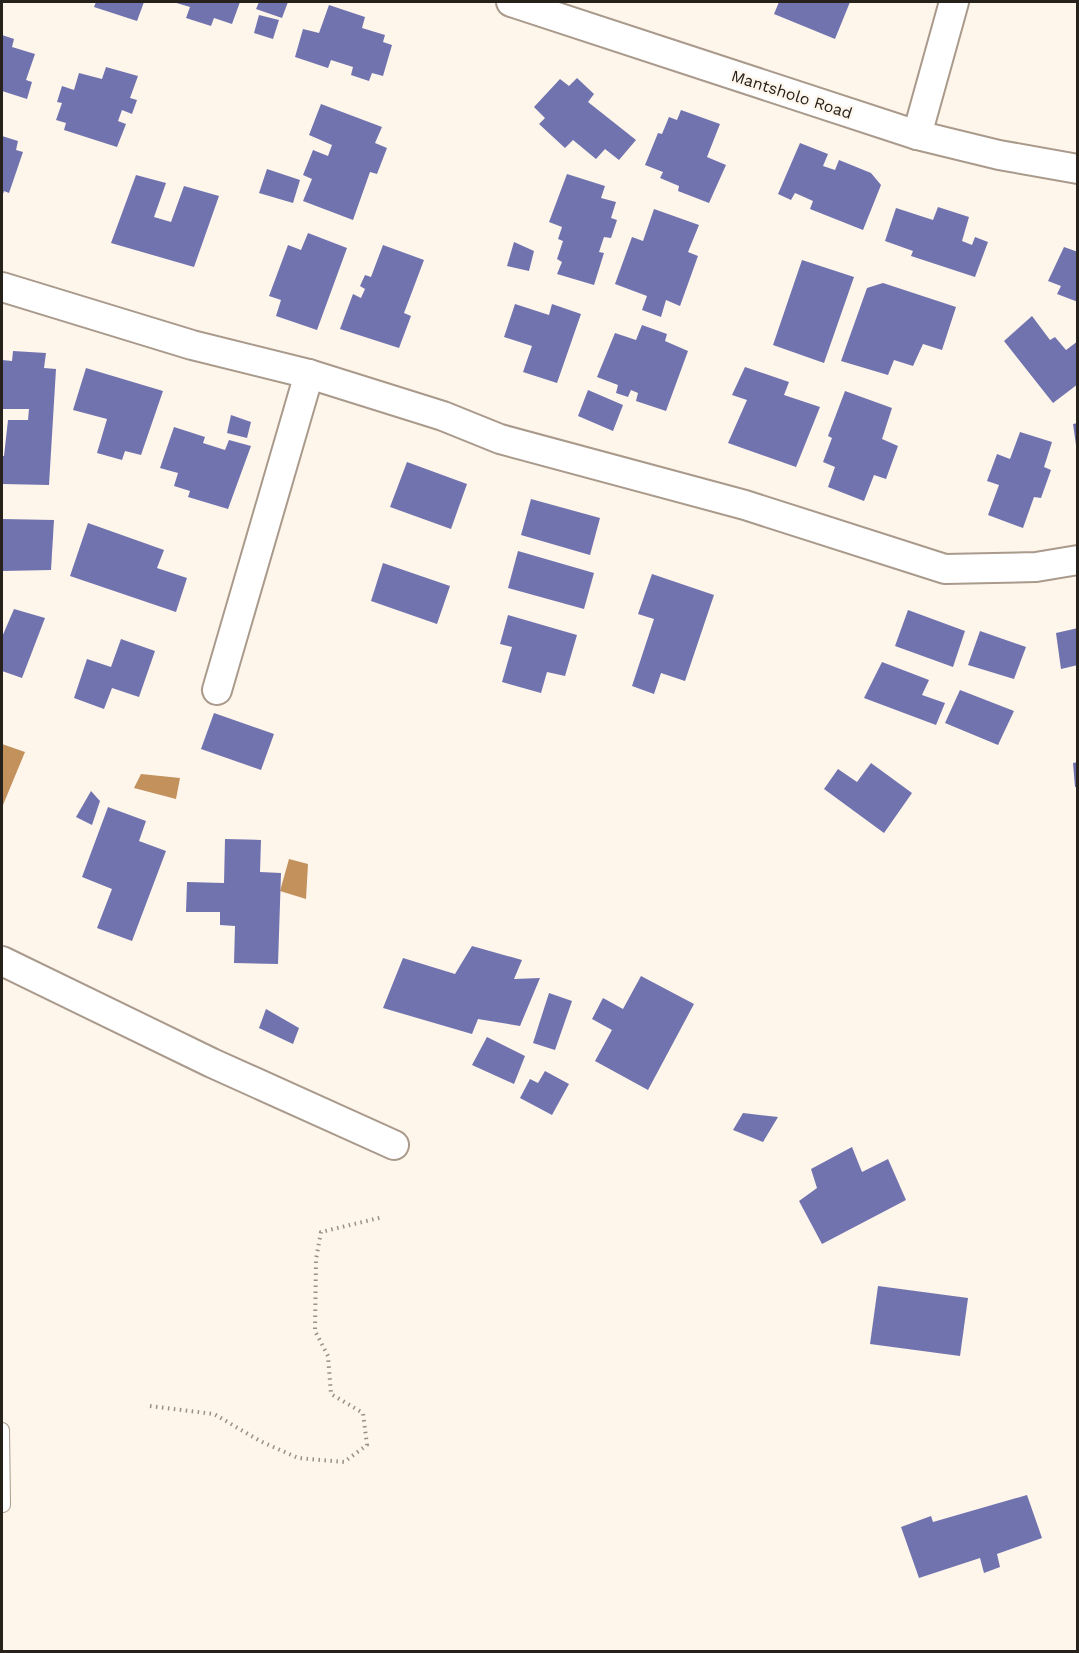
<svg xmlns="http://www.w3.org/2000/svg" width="1079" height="1653" font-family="'Work Sans',sans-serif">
  <rect width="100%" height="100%" fill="#fef5eb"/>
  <g fill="#c2915c">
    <polygon points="2,744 25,752 3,805 2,804"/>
    <polygon points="141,774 180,778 176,799 134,788"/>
    <polygon points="289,859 308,864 306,899 280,891"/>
  </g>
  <g fill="#7173af">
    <polygon points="96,2 144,2 137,21 94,7"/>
    <polygon points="173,2 240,2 232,24 214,18 211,26 186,18 190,7"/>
    <polygon points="259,2 288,2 282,18 256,9"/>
    <polygon points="779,2 850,2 835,39 774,14"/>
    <polygon points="329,5 365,17 362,28 385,35 383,42 392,45 383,76 372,73 369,81 351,75 353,67 331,60 328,68 295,57 303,29 319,33"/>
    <polygon points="259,15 279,20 273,39 254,33"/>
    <polygon points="2,35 14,39 12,47 35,54 26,80 32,82 27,99 2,91"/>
    <polygon points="106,67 138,76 130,98 137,100 132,114 122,110 118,121 126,124 117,147 64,130 66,123 56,120 62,103 57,102 62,86 74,90 79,73 102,79"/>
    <polygon points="577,78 594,94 588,102 636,140 619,160 605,149 596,159 573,140 565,148 539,124 545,118 534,107 560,79 569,86"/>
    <polygon points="321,104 382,127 375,143 387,148 377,174 370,172 353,220 303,201 312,179 303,175 313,150 328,156 332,145 309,135"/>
    <polygon points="681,110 720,124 707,157 726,165 709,203 678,191 679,186 660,178 663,172 645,165 658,133 662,134 669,117 677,120"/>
    <polygon points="2,136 18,141 16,150 23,152 9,193 4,191 2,197"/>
    <polygon points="800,143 828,154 823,166 835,170 839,160 871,173 881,185 863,230 810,209 813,201 795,193 791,200 778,194"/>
    <polygon points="267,169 300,180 293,203 259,193"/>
    <polygon points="567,174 605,186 601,198 616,202 611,218 617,220 611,238 604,237 599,252 604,253 594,285 557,274 562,262 557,259 563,241 558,239 562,227 549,222"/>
    <polygon points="136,175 166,183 154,217 171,222 184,186 219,196 194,267 111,243"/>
    <polygon points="938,207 969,217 962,241 972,245 975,237 988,242 975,277 911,256 913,251 885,241 896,208 933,220"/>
    <polygon points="654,209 699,225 688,252 698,256 680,306 666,300 661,317 642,310 647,296 615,284 632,237 643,241"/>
    <polygon points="308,233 347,248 317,330 276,316 281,300 269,296 288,245 301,250"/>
    <polygon points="514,242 534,251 529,271 507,266"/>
    <polygon points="383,245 424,260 404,313 411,316 399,348 340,329 353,294 361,298 365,289 360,286 365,275 371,277"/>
    <polygon points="1064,247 1078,252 1078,302 1057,294 1061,286 1048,281"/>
    <polygon points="802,260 854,277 824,363 773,345"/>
    <polygon points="883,283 956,307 942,350 923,344 913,366 894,360 888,375 841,361 867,288"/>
    <polygon points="515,304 549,315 552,304 581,314 557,383 523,372 532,346 504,337"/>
    <polygon points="1032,316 1050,340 1055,337 1066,350 1078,341 1078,384 1053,403 1004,341"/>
    <polygon points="642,325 667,334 665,341 688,351 666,411 636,401 638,393 631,390 628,397 616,393 618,385 597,377 615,333 636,340"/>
    <polygon points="13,351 46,353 44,368 56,369 49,485 2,484 2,456 4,456 8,420 28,420 29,409 2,409 2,360 12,361"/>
    <polygon points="745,367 789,382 784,395 820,407 796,467 728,443 747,400 732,395"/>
    <polygon points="86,368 163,391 141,455 125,451 122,460 97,453 107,419 73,410"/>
    <polygon points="588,390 623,405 613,431 578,416"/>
    <polygon points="845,391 892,408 882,439 898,446 886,479 874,475 864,501 828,487 835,467 823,462 832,438 828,436"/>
    <polygon points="231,415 251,422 247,438 227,433"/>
    <polygon points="1078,423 1078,445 1076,445 1073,424"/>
    <polygon points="174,427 205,437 203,443 225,450 229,440 251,446 228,509 188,497 190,491 174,486 178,473 160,468"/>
    <polygon points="1020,432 1052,442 1044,467 1051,470 1041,498 1034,497 1023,528 988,515 999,485 987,481 997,454 1010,459"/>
    <polygon points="407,462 467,484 451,529 390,507"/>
    <polygon points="531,499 600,518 590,555 521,535"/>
    <polygon points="2,519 54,520 51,570 2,571"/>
    <polygon points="88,523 164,550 157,568 187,578 176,612 70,576"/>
    <polygon points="518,551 594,573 584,609 508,588"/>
    <polygon points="383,563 450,586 437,624 371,601"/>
    <polygon points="652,574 714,595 685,681 661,673 654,694 632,686 654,619 638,614"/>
    <polygon points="14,609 45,618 22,678 2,671 2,637"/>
    <polygon points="908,610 965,631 953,667 895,646"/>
    <polygon points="508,615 577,635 565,676 547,672 541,693 502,682 512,647 500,644"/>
    <polygon points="1078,628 1078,665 1061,669 1056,633"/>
    <polygon points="980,631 1026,647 1014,679 968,665"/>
    <polygon points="121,639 155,651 139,697 112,688 104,709 74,698 87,659 111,667"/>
    <polygon points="882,662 929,680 922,695 945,703 936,725 864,698"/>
    <polygon points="960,690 1014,711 998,745 945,723"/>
    <polygon points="214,713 274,734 261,770 201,749"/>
    <polygon points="1078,762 1078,787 1075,787 1073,763"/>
    <polygon points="871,763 912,793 884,833 824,789 838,769 857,782"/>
    <polygon points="91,791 100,801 92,825 76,817"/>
    <polygon points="108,807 146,821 139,841 166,851 132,941 97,928 112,889 82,877"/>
    <polygon points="225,839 261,840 260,872 281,873 278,964 234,963 235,926 220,925 220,912 186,912 187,882 224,883"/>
    <polygon points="472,946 522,960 514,979 540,978 520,1026 478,1019 472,1034 383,1008 403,958 455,974"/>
    <polygon points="641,976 694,1004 648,1090 595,1061 612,1030 592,1019 603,998 623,1009"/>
    <polygon points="549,993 572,1001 555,1050 533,1043"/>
    <polygon points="266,1009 299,1028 293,1044 259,1028"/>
    <polygon points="487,1037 525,1056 514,1084 472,1065"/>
    <polygon points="545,1071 569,1084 552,1115 520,1098 530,1079 538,1083"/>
    <polygon points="743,1113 778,1117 763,1142 733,1130"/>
    <polygon points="852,1147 862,1172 888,1159 906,1200 822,1244 799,1201 817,1188 811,1169"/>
    <polygon points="878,1286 968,1298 960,1356 870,1344"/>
    <polygon points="1027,1495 1042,1538 997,1554 1000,1567 984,1573 980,1558 919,1578 901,1527 931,1516 933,1522"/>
  </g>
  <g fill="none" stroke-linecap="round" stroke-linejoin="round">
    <defs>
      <polyline id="lane" points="2,1430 3,1505"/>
      <g id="street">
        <polyline points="511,2 917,135 999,155 1078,169"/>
        <polyline points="917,135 954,2"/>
        <polyline points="2,287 192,345 309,374 443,416 500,439 745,505 945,569 1036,567 1078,560"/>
        <polyline points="217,690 309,374"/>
        <polyline points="2,961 212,1063 394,1145"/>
      </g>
    </defs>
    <use href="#lane" stroke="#a99a8b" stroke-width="16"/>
    <use href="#street" stroke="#a99a8b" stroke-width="32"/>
    <polyline stroke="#989188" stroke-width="4" stroke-dasharray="1.5 4.5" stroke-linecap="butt" points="150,1406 214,1414 260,1441 298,1458 344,1462 367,1445 363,1413 331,1394 328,1356 315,1331 316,1259 321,1232 383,1217"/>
    <use href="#lane" stroke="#fff" stroke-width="14"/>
    <use href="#street" stroke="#fff" stroke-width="28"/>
  </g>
  <g text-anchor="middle" stroke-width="4.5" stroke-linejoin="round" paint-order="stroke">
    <g font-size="16" fill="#26211b" stroke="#fef5eb">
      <text transform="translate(792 94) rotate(18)" y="6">Mantsholo Road</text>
    </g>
  </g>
  <rect width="1079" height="1653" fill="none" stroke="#26211b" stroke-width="6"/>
</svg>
